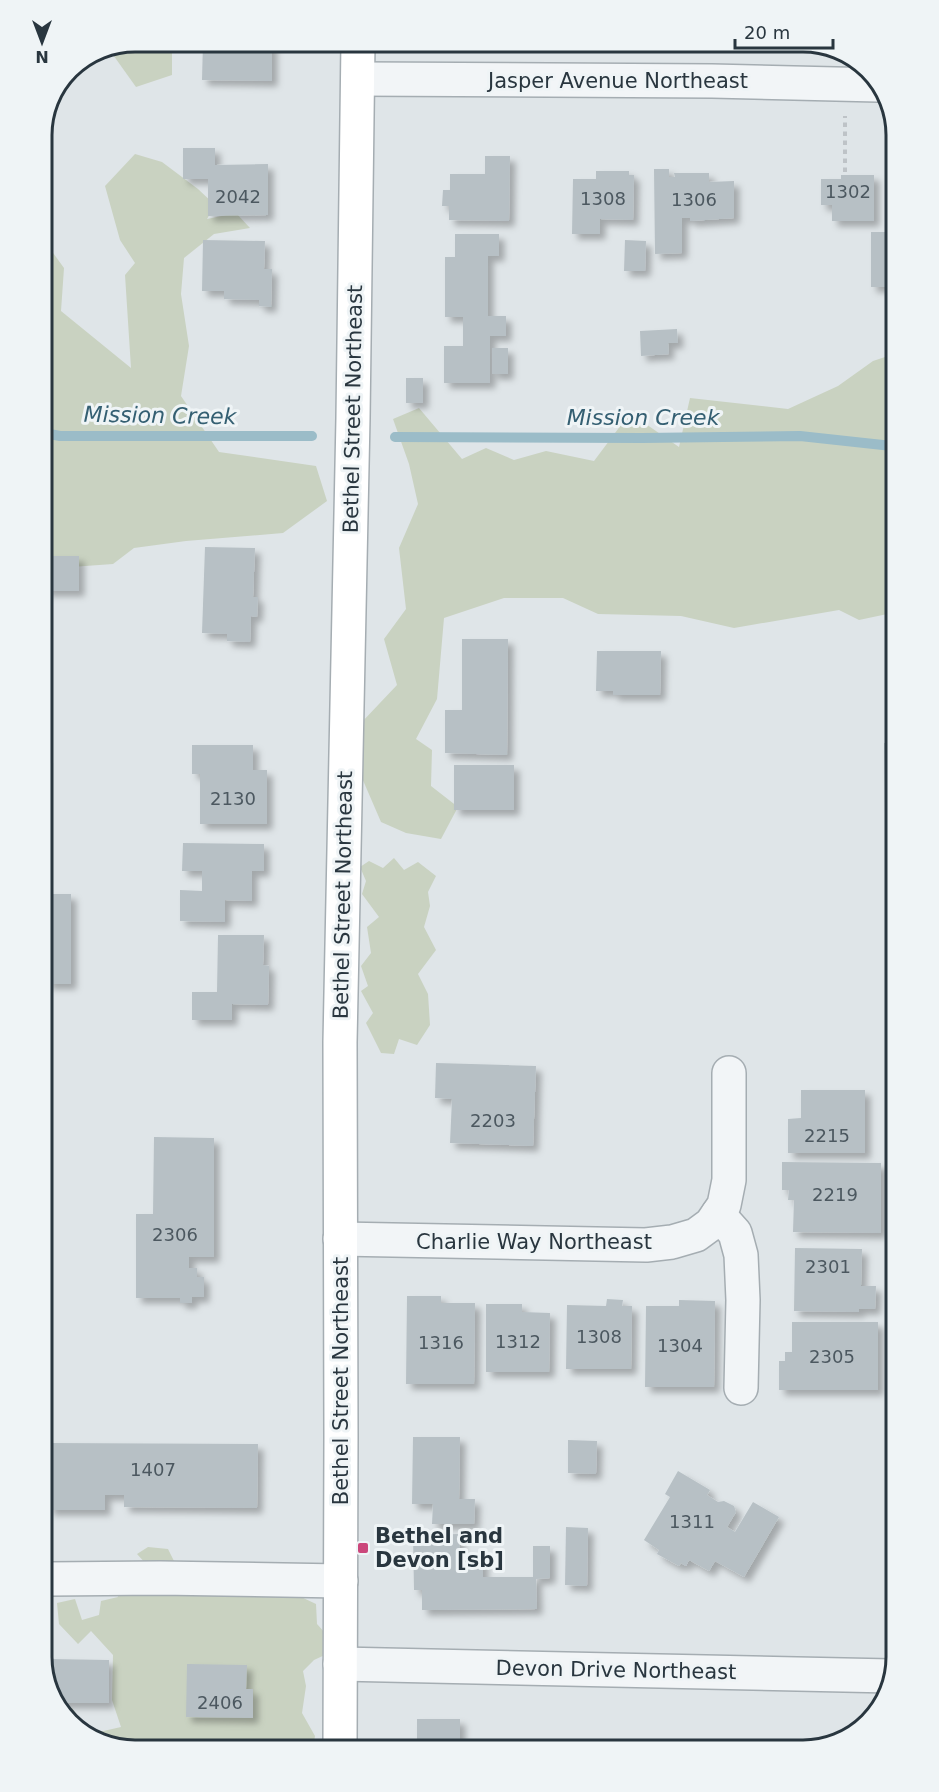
<svg xmlns="http://www.w3.org/2000/svg" width="939" height="1792" font-family="'DejaVu Sans',sans-serif">
  <defs>
    <filter id="shadow"><feDropShadow dx="5.5" dy="5.5" stdDeviation="3" flood-color="#0004"/></filter>
  </defs>
  <rect width="100%" height="100%" fill="#dfe5e8"/>
  <g fill="#c9d2c1">
    <polygon points="136,42 172,42 172,75 136,87 111,52"/>
    <polygon points="135,154 162,162 198,189 215,205 207,219 236,213 250,228 214,234 184,258 181,294 189,346 181,396 219,452 316,466 327,501 283,533 186,541 134,548 113,564 44,569 43,239 64,268 61,311 131,368 125,275 135,263 120,240 105,186"/>
    <polygon points="891,355 892,613 859,620 839,610 734,628 681,616 598,614 563,598 504,598 444,618 437,699 416,739 432,750 431,786 458,807 441,839 406,833 381,822 362,778 361,723 397,685 384,639 406,609 399,548 418,504 409,464 393,419 419,408 462,459 486,448 514,460 546,451 594,461 630,413 679,447 690,398 788,409 838,386 873,361"/>
    <polygon points="394,858 404,870 418,862 436,876 428,892 430,906 424,927 436,950 418,974 428,994 430,1025 417,1045 399,1039 394,1054 381,1053 366,1023 373,1013 361,991 368,986 361,966 371,953 367,927 379,917 362,894 366,881 360,867 369,861 383,868"/>
    <polygon points="148,1547 168,1549 174,1561 153,1571 297,1595 316,1604 317,1624 326,1634 327,1654 314,1660 303,1671 306,1686 302,1713 315,1736 313,1748 130,1750 79,1731 63,1710 72,1708 83,1723 99,1732 121,1727 112,1700 113,1655 91,1631 78,1644 59,1624 57,1603 75,1599 82,1620 99,1615 101,1601 118,1597 116,1589 147,1565 137,1554"/>
  </g>
  <g fill="none" stroke-linecap="round" stroke-linejoin="round">
    <g stroke="#9bbcc8" stroke-width="10">
      <polyline points="44,433 60,436 312,436"/>
      <polyline points="395,437 642,438 800,436 892,446"/>
    </g>
  </g>
  <g fill="#b7c0c5" filter="url(#shadow)">
    <polygon points="203,42 272,42 272,81 202,80"/>
    <polygon points="183,148 215,148 215,165 268,164 268,215 208,216 208,179 183,179"/>
    <polygon points="485,156 510,156 509,221 449,220 449,206 442,206 443,190 450,190 450,174 485,174"/>
    <polygon points="654,169 669,169 669,177 675,177 674,173 709,173 709,182 734,181 734,218 690,221 690,218 682,218 682,253 655,254"/>
    <polygon points="596,171 629,171 629,175 634,175 633,220 600,219 600,234 572,234 573,179 596,179"/>
    <polygon points="841,175 874,175 874,221 832,221 832,205 821,205 821,179 841,179"/>
    <rect x="871" y="232" width="20" height="55"/>
    <polygon points="455,234 499,234 499,256 488,256 488,316 506,316 506,336 490,336 490,383 444,383 444,346 463,346 463,317 445,317 445,257 455,257"/>
    <polygon points="203,240 265,241 264,269 272,269 271,307 259,306 259,300 224,299 224,291 202,291"/>
    <polygon points="625,240 646,241 645,271 624,271"/>
    <polygon points="677,329 678,343 668,343 669,354 641,356 640,331"/>
    <rect x="492" y="348" width="16" height="26"/>
    <rect x="406" y="378" width="17" height="25"/>
    <polygon points="205,547 255,548 253,597 258,597 257,617 251,616 250,642 227,641 227,634 202,633"/>
    <rect x="44" y="556" width="35" height="35"/>
    <polygon points="462,639 508,639 507,755 445,753 445,710 462,710"/>
    <polygon points="597,651 661,651 660,695 613,695 613,691 596,691"/>
    <polygon points="893,742 893,807 885,808 884,743"/>
    <polygon points="192,745 253,745 253,770 267,770 267,824 200,824 200,774 192,774"/>
    <rect x="454" y="765" width="60" height="45"/>
    <polygon points="183,843 264,844 264,871 252,871 252,901 225,900 225,922 180,921 180,890 202,891 202,871 182,871"/>
    <rect x="46" y="894" width="25" height="90"/>
    <polygon points="218,935 264,935 263,965 269,966 268,1005 232,1004 232,1020 192,1020 192,992 217,992"/>
    <polygon points="436,1063 536,1066 533,1146 450,1143 452,1099 435,1098"/>
    <polygon points="801,1090 865,1090 865,1153 788,1153 788,1119 801,1118"/>
    <polygon points="154,1137 214,1138 214,1257 189,1257 189,1268 197,1268 197,1277 204,1277 204,1297 192,1297 192,1303 180,1303 180,1298 136,1298 136,1214 153,1214"/>
    <polygon points="782,1162 881,1163 881,1233 793,1232 794,1200 788,1200 789,1190 782,1190"/>
    <polygon points="795,1248 862,1249 861,1286 876,1286 875,1309 859,1309 859,1312 794,1311"/>
    <polygon points="407,1296 441,1296 441,1303 475,1303 474,1384 406,1384"/>
    <polygon points="607,1299 623,1300 622,1306 632,1306 631,1369 566,1369 567,1305 606,1306"/>
    <polygon points="679,1300 715,1301 714,1387 645,1387 646,1306 679,1306"/>
    <polygon points="486,1304 522,1304 522,1312 550,1313 549,1372 486,1372"/>
    <polygon points="792,1322 878,1322 878,1390 779,1390 779,1361 785,1361 785,1352 792,1352"/>
    <polygon points="413,1437 460,1437 459,1499 475,1499 474,1524 432,1524 433,1504 412,1504"/>
    <polygon points="568,1440 597,1441 596,1474 568,1473"/>
    <polygon points="48,1443 258,1444 257,1508 124,1507 124,1495 105,1495 105,1510 48,1510"/>
    <polygon points="678,1471 710,1490 707,1495 718,1502 724,1501 734,1506 736,1512 727,1527 735,1532 753,1502 779,1517 744,1577 715,1561 709,1571 689,1560 686,1566 681,1563 679,1566 657,1554 659,1550 644,1540 670,1497 665,1494"/>
    <polygon points="566,1527 588,1528 587,1586 565,1585"/>
    <polygon points="459,1534 460,1557 483,1556 483,1577 533,1577 533,1546 550,1546 550,1578 536,1579 537,1609 422,1610 422,1590 414,1590 413,1535"/>
    <polygon points="49,1659 109,1660 109,1703 58,1703 49,1692"/>
    <polygon points="187,1664 247,1665 246,1689 253,1689 253,1718 186,1717"/>
    <rect x="417" y="1719" width="43" height="28"/>
  </g>
  <g fill="none" stroke-linecap="round" stroke-linejoin="round">
    <defs>
      <g id="street">
        <polyline points="358,79 712,81 878,85"/>
        <polyline points="718,1214 735,1233 741,1255 743,1300 741,1388"/>
        <polyline points="340,1239 646,1245 672,1242 696,1235 711,1224 724,1205 729,1180 729,1073"/>
        <polyline points="49,1579 160,1578 341,1581"/>
        <polyline points="340,1664 891,1676"/>
      </g>
      <polyline id="secondary" points="340,1748 341,1437 340,1042 353,418 358,42"/>
    </defs>
    <use href="#street" stroke="#a5adb2" stroke-width="36"/>
    <use href="#secondary" stroke="#a5adb2" stroke-width="36"/>
    <polyline stroke="#bec3c7" stroke-width="4" stroke-dasharray="4.5 4.5" stroke-linecap="butt" points="845,172 845,116"/>
    <use href="#street" stroke="#f2f5f7" stroke-width="33"/>
    <use href="#secondary" stroke="#fff" stroke-width="33"/>
  </g>
  <rect fill="#cb477b" stroke="#eff4f6" stroke-width="2" x="357" y="1542" width="12" height="12" rx="3"/>
  <g text-anchor="middle" stroke-width="6" stroke-linejoin="round" paint-order="stroke">
    <g font-size="18" fill="#4c5860">
      <text x="848" y="198">1302</text>
      <text x="238" y="203">2042</text>
      <text x="603" y="205">1308</text>
      <text x="694" y="206">1306</text>
      <text x="233" y="805">2130</text>
      <text x="493" y="1127">2203</text>
      <text x="827" y="1142">2215</text>
      <text x="835" y="1201">2219</text>
      <text x="175" y="1241">2306</text>
      <text x="828" y="1273">2301</text>
      <text x="599" y="1343">1308</text>
      <text x="518" y="1348">1312</text>
      <text x="441" y="1349">1316</text>
      <text x="680" y="1352">1304</text>
      <text x="832" y="1363">2305</text>
      <text x="153" y="1476">1407</text>
      <text x="692" y="1528">1311</text>
      <text x="220" y="1709">2406</text>
    </g>
    <g font-size="21" fill="#29363f" stroke="#eff4f6">
      <text x="618" y="88">Jasper Avenue Northeast</text>
      <text transform="translate(353 409) rotate(-89)" y="7">Bethel Street Northeast</text>
      <text transform="translate(343 895) rotate(-89)" y="7">Bethel Street Northeast</text>
      <text x="534" y="1249">Charlie Way Northeast</text>
      <text transform="translate(341 1381) rotate(-90)" y="7">Bethel Street Northeast</text>
      <text transform="translate(616 1670) rotate(1)" y="7">Devon Drive Northeast</text>
    </g>
    <g font-size="21" font-weight="bold" fill="#29363f" stroke="#eff4f6" text-anchor="start">
      <text x="375" y="1543">Bethel and<tspan x="375" dy="24">Devon [sb]</tspan></text>
    </g>
    <g font-size="22" font-style="italic" fill="#345f72" stroke="#eff4f6">
      <text transform="translate(160 415) rotate(1)" y="8">Mission Creek</text>
      <text x="643" y="425">Mission Creek</text>
    </g>
  </g>
  <path d="M0 0H939V1792H0ZM135 52H803A83 83 0 0 1 886 135V1657A83 83 0 0 1 803 1740H135A83 83 0 0 1 52 1657V135A83 83 0 0 1 135 52Z" fill="#eff4f6" fill-rule="evenodd"/>
  <path fill="none" stroke="#29363f" stroke-width="3" d="M135 52H803A83 83 0 0 1 886 135V1657A83 83 0 0 1 803 1740H135A83 83 0 0 1 52 1657V135A83 83 0 0 1 135 52Z"/>
  <g transform="translate(42 42) rotate(180)" stroke="#eff4f6" stroke-width="4.5" paint-order="stroke">
  <path d="M0-4.5L10 22L0 15L-10 22Z" fill="#29363f"/>
  <text y="-9" font-size="16" font-weight="bold" text-anchor="middle" fill="#29363f">N</text>
  </g>
  <path d="M735 39v9h98v-9" fill="none" stroke="#29363f" stroke-width="3"/>
  <text x="744" y="39" font-size="18" fill="#29363f" stroke="#eff4f6" stroke-width="4.5" paint-order="stroke">20 m</text>
</svg>
